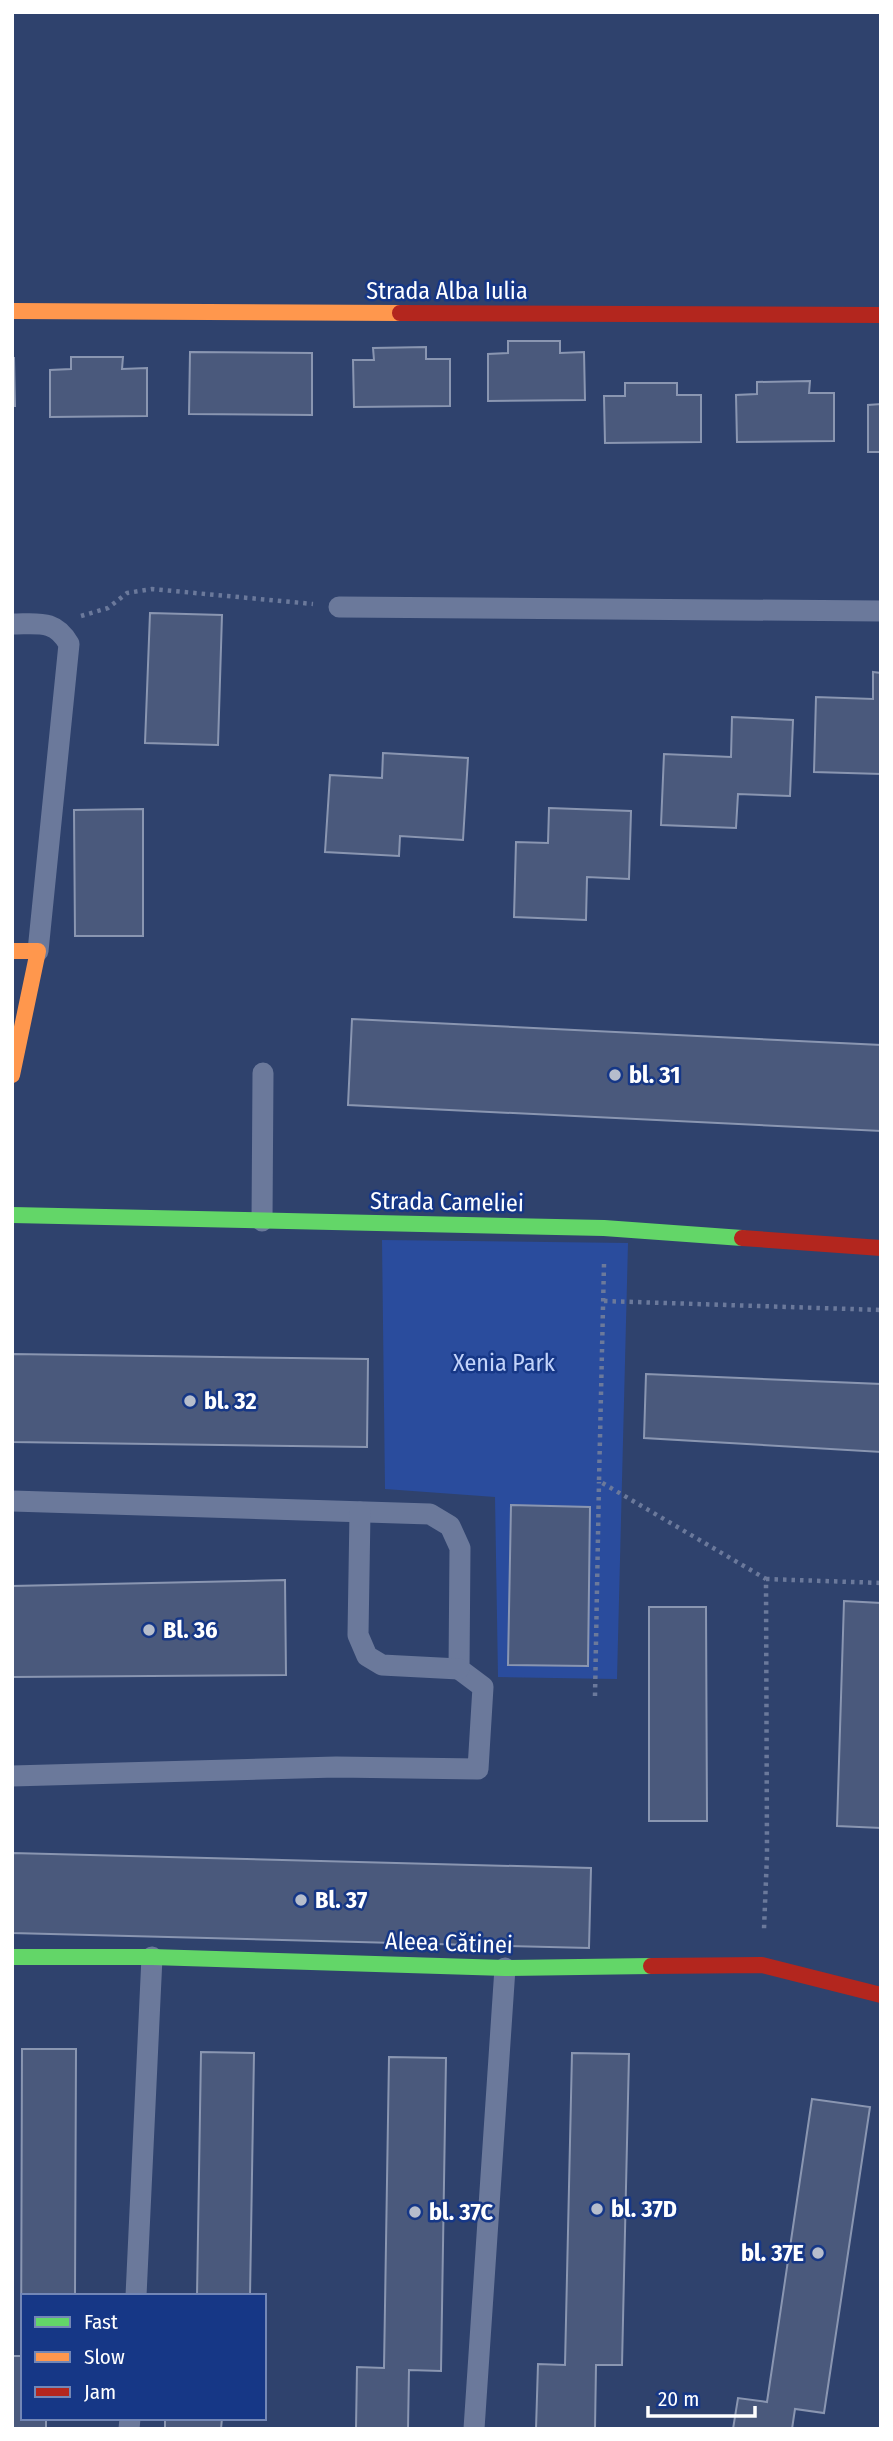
<svg xmlns="http://www.w3.org/2000/svg" width="893" height="2441" font-family="'Fira Sans Condensed',sans-serif">
  <rect width="100%" height="100%" fill="#2f426d"/>
  <polygon fill="#2a4c9d" points="382,1240 628,1243 617,1679 498,1677 495,1497 385,1489"/>
  <g fill="#4a597c" stroke="#8a96b1" stroke-width="2">
    <polygon points="508,341 560,341 560,353 584,352 585,400 488,401 488,354 508,353"/>
    <polygon points="426,347 426,359 450,359 450,406 354,407 353,360 374,360 373,348"/>
    <polygon points="190,352 312,353 312,415 189,414"/>
    <polygon points="71,357 123,357 122,369 147,368 147,416 50,417 50,370 71,369"/>
    <polygon points="12,358 14,358 15,406 12,406"/>
    <polygon points="810,381 809,393 834,393 834,441 737,442 736,395 757,394 757,382"/>
    <polygon points="625,383 677,383 677,395 701,395 701,442 605,443 604,396 625,396"/>
    <polygon points="881,404 881,452 868,452 868,405"/>
    <polygon points="150,613 222,615 218,745 145,743"/>
    <polygon points="873,672 881,673 881,774 814,772 816,697 873,699"/>
    <polygon points="732,717 793,720 790,796 738,794 736,828 661,825 664,754 731,757"/>
    <polygon points="383,753 468,758 463,840 400,836 399,856 325,852 330,775 382,778"/>
    <polygon points="549,808 631,811 629,879 587,877 586,920 514,917 516,842 548,843"/>
    <polygon points="143,809 143,936 75,936 74,810"/>
    <polygon points="352,1019 881,1045 881,1131 348,1105"/>
    <polygon points="12,1354 368,1359 367,1447 12,1442"/>
    <polygon points="646,1374 881,1384 881,1452 644,1438"/>
    <polygon points="511,1505 590,1507 588,1666 508,1665"/>
    <polygon points="285,1580 286,1675 12,1677 12,1586"/>
    <polygon points="844,1601 881,1603 881,1828 837,1826"/>
    <polygon points="649,1607 706,1607 707,1821 649,1821"/>
    <polygon points="12,1853 591,1868 589,1948 12,1933"/>
    <polygon points="22,2049 76,2049 75,2296 23,2296 23,2418 46,2418 46,2429 12,2429 12,2356 21,2356"/>
    <polygon points="201,2052 254,2053 250,2296 197,2296"/>
    <polygon points="572,2053 629,2054 622,2365 596,2365 595,2429 536,2429 538,2364 565,2365"/>
    <polygon points="389,2057 446,2058 441,2371 409,2370 408,2429 356,2429 357,2367 384,2368"/>
    <polygon points="812,2099 870,2107 824,2413 795,2409 792,2429 733,2429 738,2398 767,2402"/>
    <polygon points="165,2418 222,2418 221,2429 165,2429"/>
  </g>
  <g fill="none" stroke-linecap="round" stroke-linejoin="round">
    <g stroke="#6b799b" stroke-width="4.5" stroke-dasharray="3.5 5" stroke-linecap="butt">
      <polyline points="81,616 108,608 127,593 152,589 313,604"/>
      <polyline points="604,1264 599,1481 766,1579 767,1855 764,1929"/>
      <polyline points="604,1301 881,1310"/>
      <polyline points="766,1579 881,1583"/>
      <polyline points="595,1696 599,1482"/>
    </g>
    <g stroke="#6b799b" stroke-width="21">
      <polyline points="339,607 881,611"/>
      <path d="M12,624C38,624 55,619 69,644L38,951"/>
      <polyline points="262,1221 263,1073"/>
      <polyline points="12,1501 430,1514 450,1526 460,1548 459,1669 483,1687 478,1769 336,1767 12,1776"/>
      <polyline points="360,1512 358,1635 367,1656 382,1665 459,1669"/>
      <polyline points="136,2296 152,1957"/>
      <polyline points="129,2429 130,2418"/>
      <polyline points="474,2429 505,1968"/>
    </g>
    <g stroke="#63d668" stroke-width="16">
      <polyline points="12,1215 604,1228 742,1238"/>
      <polyline points="12,1957 152,1957 505,1968 651,1966"/>
    </g>
    <g stroke="#ff974d" stroke-width="16">
      <polyline points="12,311 400,313"/>
      <polyline points="12,951 38,951 12,1075"/>
    </g>
    <g stroke="#b3261e" stroke-width="16">
      <polyline points="400,313 881,315"/>
      <polyline points="742,1238 881,1248"/>
      <polyline points="651,1966 762,1965 881,1995"/>
    </g>
  </g>
  <g fill="#b6bdcc" stroke="#163786" stroke-width="2.5">
    <circle cx="615" cy="1075" r="7"/>
    <circle cx="190" cy="1401" r="7"/>
    <circle cx="149" cy="1630" r="7"/>
    <circle cx="301" cy="1900" r="7"/>
    <circle cx="597" cy="2209" r="7"/>
    <circle cx="415" cy="2212" r="7"/>
    <circle cx="818" cy="2253" r="7"/>
  </g>
  <g text-anchor="middle" stroke-width="5" stroke-linejoin="round" paint-order="stroke">
    <g font-size="24" fill="#fff" stroke="#163786">
      <text x="447" y="299">Strada Alba Iulia</text>
      <text transform="translate(447 1202) rotate(1)" y="8">Strada Cameliei</text>
      <text transform="translate(449 1943) rotate(2)" y="8">Aleea Cătinei</text>
    </g>
    <g font-size="24" font-weight="bold" fill="#fff" stroke="#163786" text-anchor="start">
      <text x="629" y="1083">bl. 31</text>
      <text x="204" y="1409">bl. 32</text>
      <text x="163" y="1638">Bl. 36</text>
      <text x="315" y="1908">Bl. 37</text>
      <text x="611" y="2217">bl. 37D</text>
      <text x="429" y="2220">bl. 37C</text>
      <text x="804" y="2261" text-anchor="end">bl. 37E</text>
    </g>
    <g font-size="24" fill="#c2d3fa" stroke="#163786">
      <text x="504" y="1371">Xenia Park</text>
    </g>
  </g>
  <rect width="893" height="2441" fill="none" stroke="#ffffff" stroke-width="28"/>
  <rect x="21" y="2294" width="245" height="126" fill="#163786" stroke="#7387b6" stroke-width="2"/>
  <rect x="35" y="2317" width="35" height="10" fill="#63d668" stroke="#7387b6" stroke-width="2"/>
  <text x="84" y="2329" font-size="21" fill="#ffffff">Fast</text>
  <rect x="35" y="2352" width="35" height="10" fill="#ff974d" stroke="#7387b6" stroke-width="2"/>
  <text x="84" y="2364" font-size="21" fill="#ffffff">Slow</text>
  <rect x="35" y="2387" width="35" height="10" fill="#b3261e" stroke="#7387b6" stroke-width="2"/>
  <text x="84" y="2399" font-size="21" fill="#ffffff">Jam</text>
  <path d="M648 2406v10h107v-10" fill="none" stroke="#ffffff" stroke-width="3.5"/>
  <text x="658" y="2406" font-size="21" fill="#ffffff" stroke="#163786" stroke-width="5" paint-order="stroke">20 m</text>
</svg>
